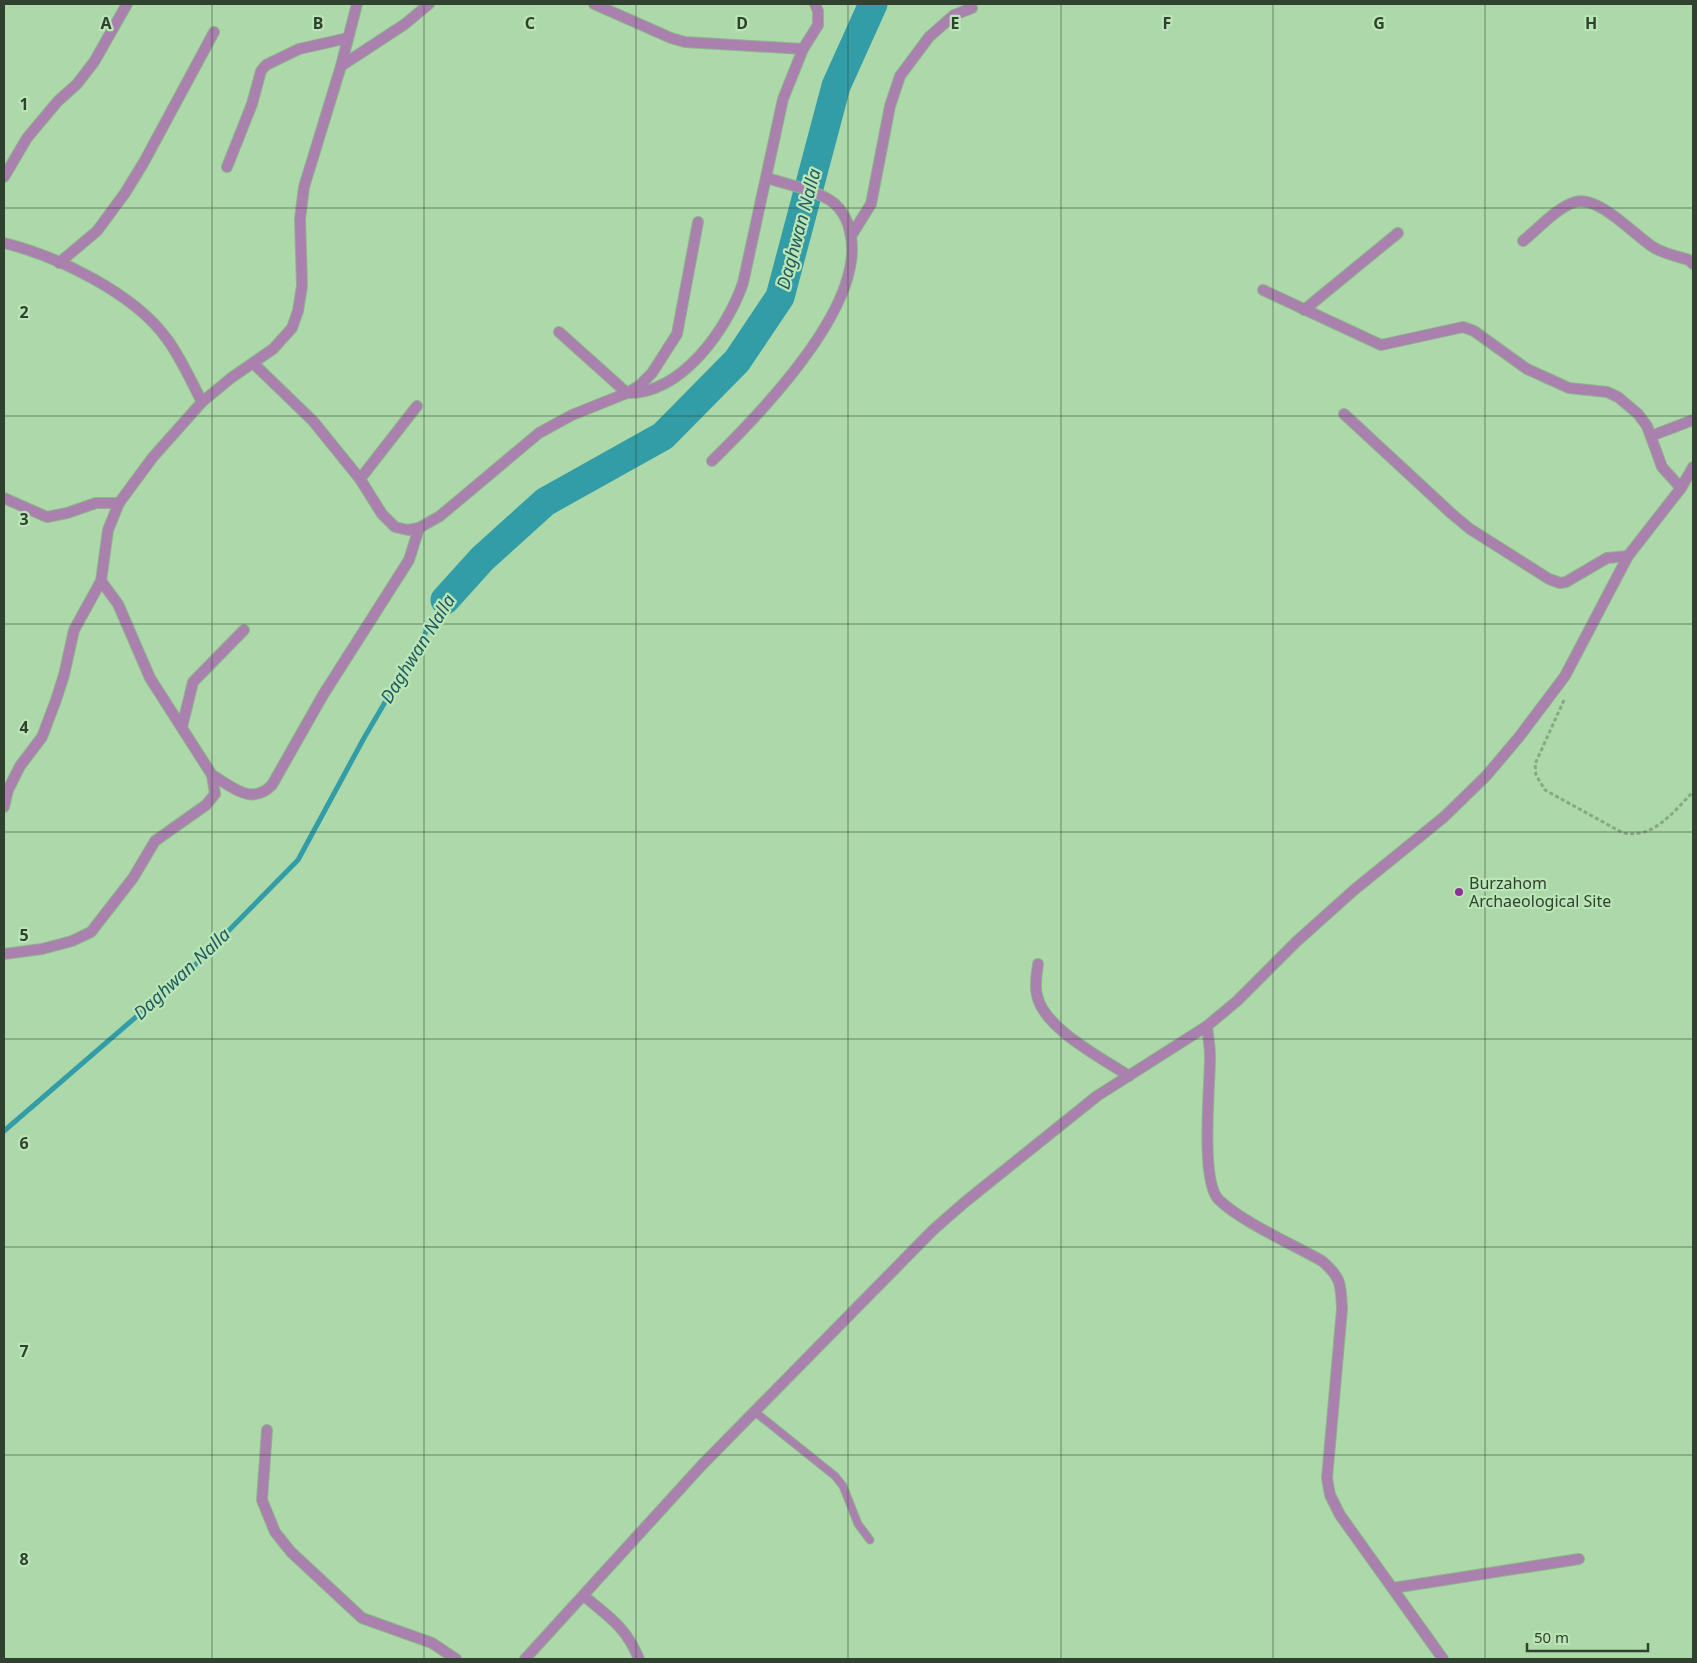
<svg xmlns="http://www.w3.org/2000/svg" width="1697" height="1663" font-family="'Noto Sans',sans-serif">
  <rect width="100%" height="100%" fill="#add8aa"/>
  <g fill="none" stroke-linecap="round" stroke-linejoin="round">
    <polyline stroke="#329da6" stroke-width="5" points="4,1131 188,972 298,860 364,738 445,600"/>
    <polyline stroke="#329da6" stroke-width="29" points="445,600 482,559 545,502 663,436 737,361 780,297 836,86 873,4"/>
    <defs>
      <polyline id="service" points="755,1412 835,1476 843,1486 858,1524 870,1540"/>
      <g id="minor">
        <polyline points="594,4 671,38 685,42 803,49"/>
        <polyline points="341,66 405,24 429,4"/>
        <polyline points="227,167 252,104 261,71 266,65 299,49 348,38"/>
        <polyline points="4,177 27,138 58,101 77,84 94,62 127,4"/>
        <polyline points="851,236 871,204 890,106 900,76 929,37 954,15 972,8"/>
        <path d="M1523,241C1538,229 1556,208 1575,202C1599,195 1634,235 1653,247C1664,254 1677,256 1689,260L1693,264"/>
        <path d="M4,243C57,256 134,293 167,339C181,358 191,381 202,402"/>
        <polyline points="59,263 97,231 125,193 144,162 214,32"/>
        <polyline points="1263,290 1381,345 1463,327 1474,331 1527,369 1569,388 1607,392 1618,397 1638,414 1647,426 1662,467 1681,488"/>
        <polyline points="1304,310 1398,233"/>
        <path d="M559,332L627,393C682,394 727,329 743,283L783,99L803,49L818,25V11L815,4"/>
        <polyline points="253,363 313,421 360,479 382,514 395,527 408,530 419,528 440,516 539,433 572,415 627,393 639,386 652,373 677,334 698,222"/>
        <polyline points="1344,414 1452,514 1470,529 1549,579 1560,583 1566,582 1607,558 1628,556"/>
        <polyline points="1651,436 1693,420"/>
        <path d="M712,461C759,415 868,304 850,232C848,221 843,211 834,203C819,191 786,184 767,178"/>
        <polyline points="360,479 417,406"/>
        <polyline points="4,498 47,517 67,513 96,503 119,503"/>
        <polyline points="182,727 193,682 244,630"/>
        <path d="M212,775C233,787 251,806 272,785L323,695L409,560L419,528"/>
        <polyline points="4,807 8,790 20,766 42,737 56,700 64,675 74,630 101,581 108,530 119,503 153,457 202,402 231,378 273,349 292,328 298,311 302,286 300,219 304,187 341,66 357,4"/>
        <polyline points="4,954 42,949 72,941 91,932 133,878 155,841 206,805 215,794 212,775 150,678 118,604 101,581"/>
        <path d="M1038,964C1037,974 1034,985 1037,995C1043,1028 1102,1058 1129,1076"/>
        <path d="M1207,1026C1208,1036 1210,1046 1210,1057C1210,1086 1200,1182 1219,1200C1242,1222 1294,1245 1322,1261C1341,1277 1341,1284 1342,1309L1327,1478L1330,1495L1340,1515L1443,1659"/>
        <polyline points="267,1430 262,1500 275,1532 291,1552 362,1618 432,1643 456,1659"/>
        <polyline points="1393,1588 1579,1559"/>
        <path d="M584,1596C609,1617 626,1627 639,1659"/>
      </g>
      <polyline id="tertiary" points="525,1659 702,1465 933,1230 965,1202 1097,1096 1207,1026 1237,1001 1296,942 1354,890 1444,817 1487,775 1519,737 1565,676 1628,556 1681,488 1693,467"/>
    </defs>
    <use href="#service" stroke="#8fb48c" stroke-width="9"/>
    <use href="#minor" stroke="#8fb48c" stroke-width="12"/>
    <use href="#tertiary" stroke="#8fb48c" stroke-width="12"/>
    <path stroke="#86a984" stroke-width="3" stroke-dasharray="4 2.5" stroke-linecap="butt" d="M1564,700L1535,764L1536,775L1545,790L1623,833C1654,839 1673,812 1693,792"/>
    <use href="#service" stroke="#a980ae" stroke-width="7"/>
    <use href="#minor" stroke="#a980ae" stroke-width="10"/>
    <use href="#tertiary" stroke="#a980ae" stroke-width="10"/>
  </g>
  <path fill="none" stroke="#30412f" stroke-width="1" stroke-opacity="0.55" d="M212,4V1659M424,4V1659M636,4V1659M848,4V1659M1061,4V1659M1273,4V1659M1485,4V1659M4,208H1693M4,416H1693M4,624H1693M4,832H1693M4,1039H1693M4,1247H1693M4,1455H1693"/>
  <circle fill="#8d2f99" stroke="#bae5b6" stroke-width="2" cx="1459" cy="892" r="5"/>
  <g text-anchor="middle" stroke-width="4.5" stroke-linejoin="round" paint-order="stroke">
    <g font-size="16" fill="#30412f" stroke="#bae5b6" text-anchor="start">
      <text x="1469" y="889">Burzahom<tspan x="1469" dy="18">Archaeological Site</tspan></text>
    </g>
    <g font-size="18" font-style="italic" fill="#205a5f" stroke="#bae5b6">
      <text transform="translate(799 229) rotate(-75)" y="6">Daghwan Nalla</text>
      <text transform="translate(418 649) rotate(-58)" y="6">Daghwan Nalla</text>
      <text transform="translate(182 974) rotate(-43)" y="6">Daghwan Nalla</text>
    </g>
  </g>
  <g font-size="16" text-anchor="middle" font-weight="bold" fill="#30412f" stroke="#bae5b6" stroke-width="4.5" stroke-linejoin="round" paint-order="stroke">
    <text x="106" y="29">A</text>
    <text x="318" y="29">B</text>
    <text x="530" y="29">C</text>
    <text x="742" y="29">D</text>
    <text x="955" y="29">E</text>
    <text x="1167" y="29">F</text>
    <text x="1379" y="29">G</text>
    <text x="1591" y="29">H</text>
    <text x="24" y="110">1</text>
    <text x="24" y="318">2</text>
    <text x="24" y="525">3</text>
    <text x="24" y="733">4</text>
    <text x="24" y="941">5</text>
    <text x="24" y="1149">6</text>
    <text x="24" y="1357">7</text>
    <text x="24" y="1565">8</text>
  </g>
  <rect width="1697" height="1663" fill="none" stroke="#30412f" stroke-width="10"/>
  <path d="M1527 1643v8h121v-8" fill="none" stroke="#30412f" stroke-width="2.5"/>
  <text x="1534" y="1643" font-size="15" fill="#30412f" stroke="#bae5b6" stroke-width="4" paint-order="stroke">50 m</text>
</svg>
